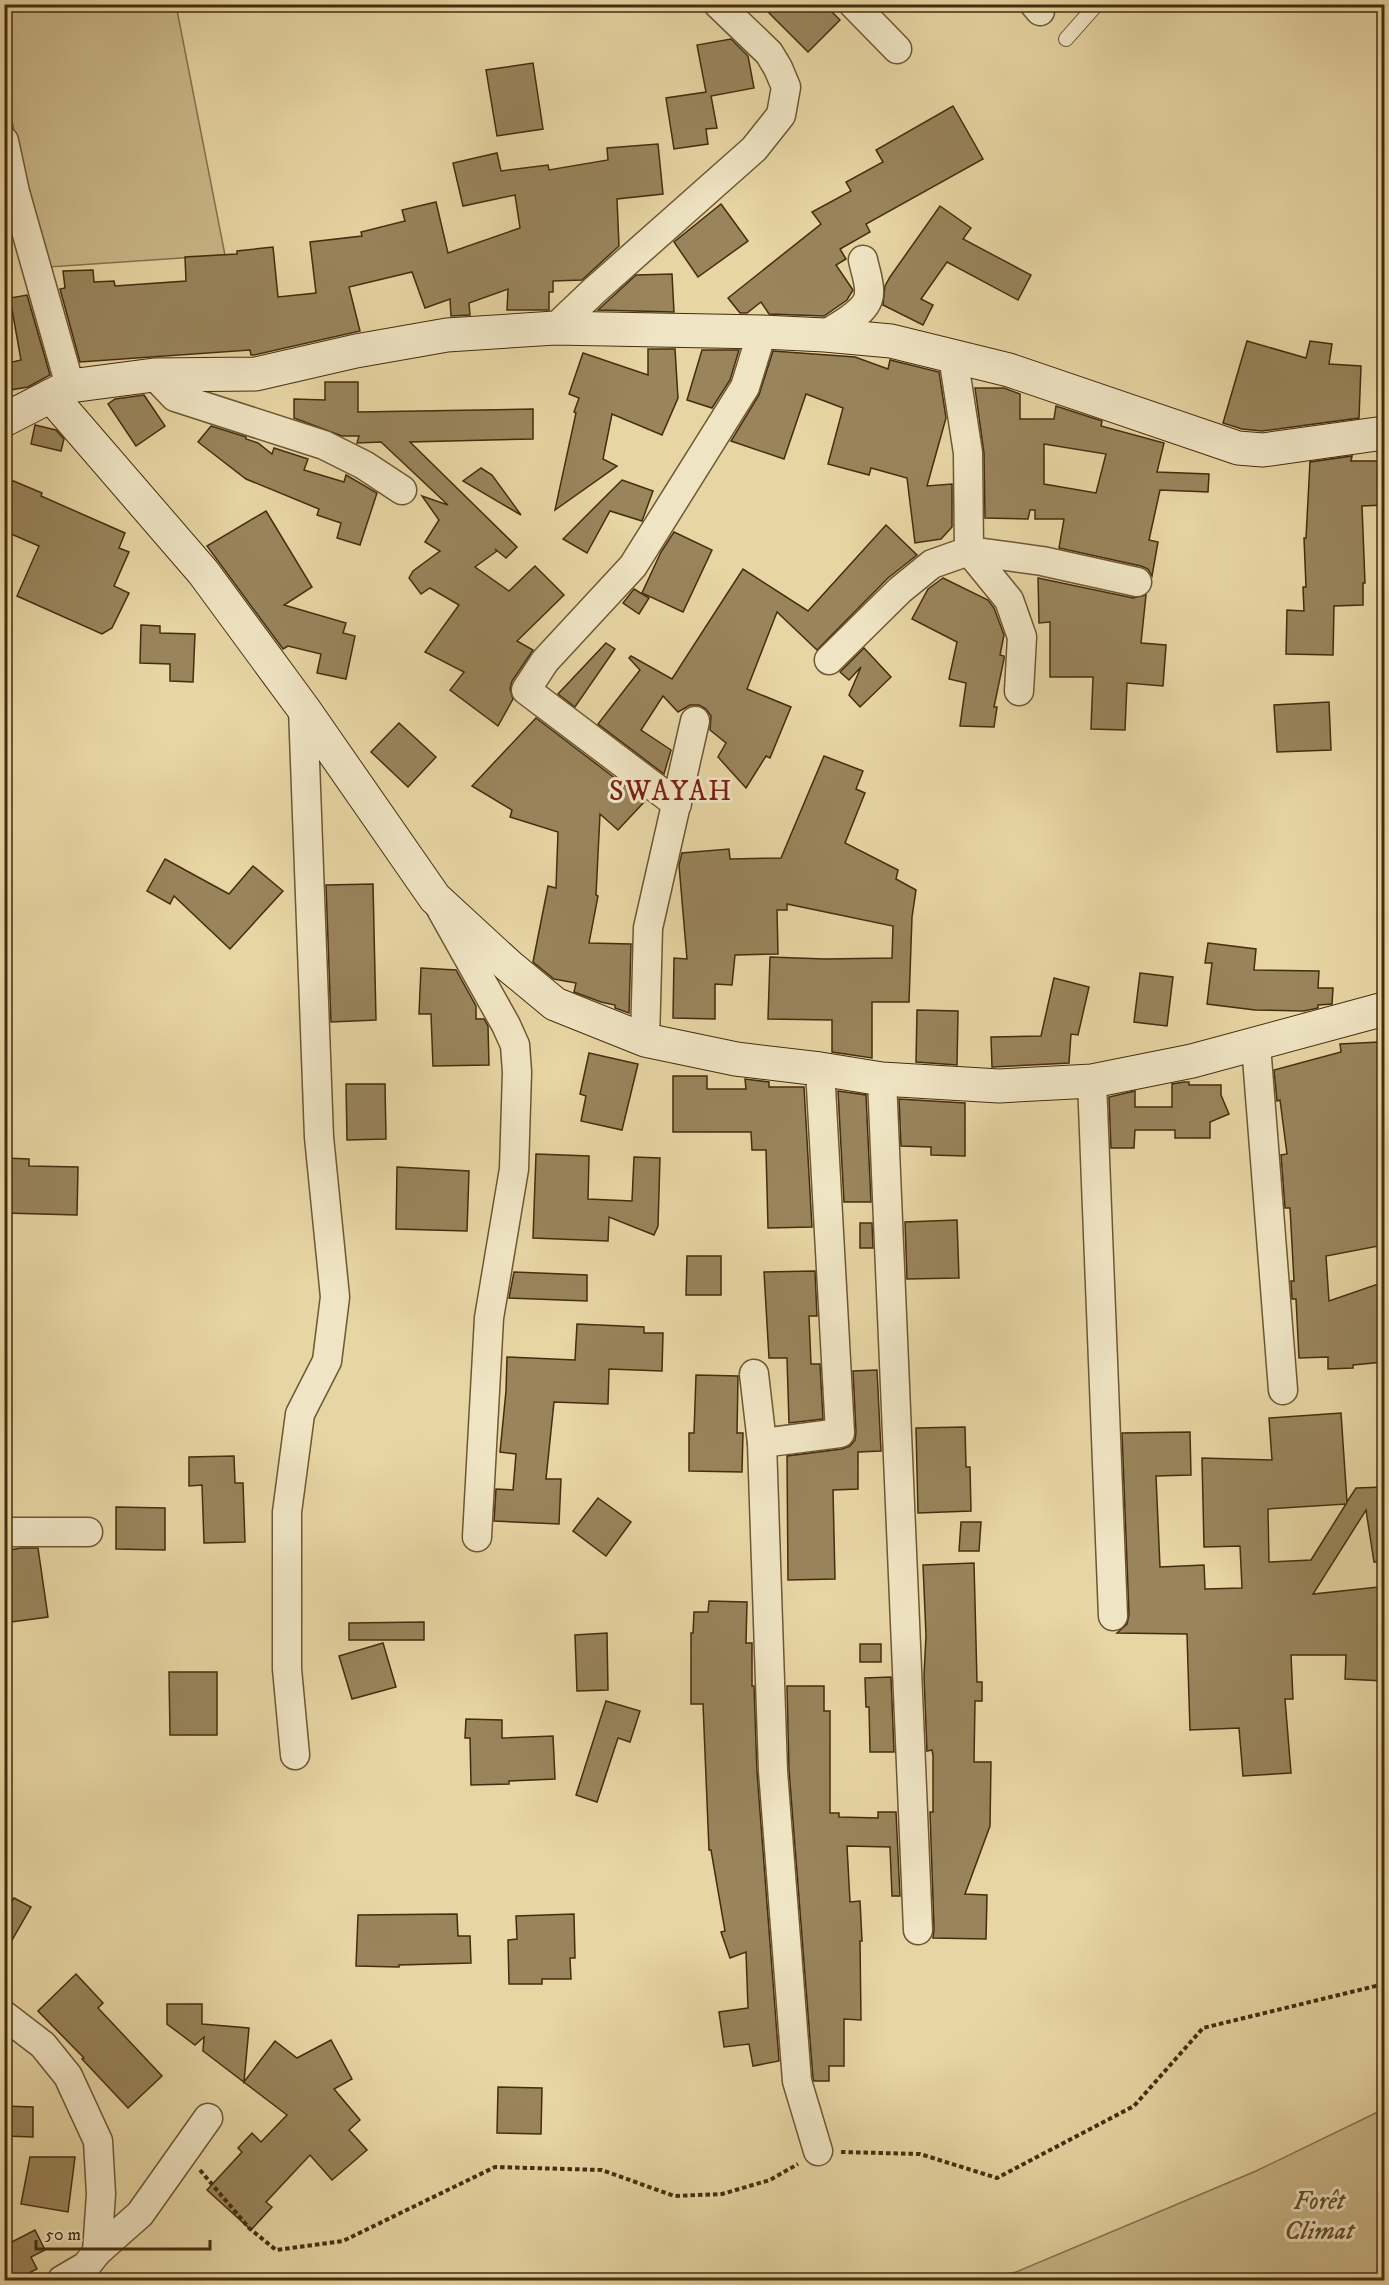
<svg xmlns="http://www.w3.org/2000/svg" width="1389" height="2285" font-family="'IM FELL DW Pica',serif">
  <rect width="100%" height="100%" fill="#e7d5a3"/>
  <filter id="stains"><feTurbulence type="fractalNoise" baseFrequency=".00333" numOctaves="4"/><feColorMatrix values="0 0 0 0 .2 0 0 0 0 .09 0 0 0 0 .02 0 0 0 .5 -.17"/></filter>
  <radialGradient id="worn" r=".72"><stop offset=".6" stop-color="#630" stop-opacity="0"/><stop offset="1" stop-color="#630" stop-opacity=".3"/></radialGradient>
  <g fill="#cbb88a" stroke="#88724c" stroke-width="1.5">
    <polygon points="4,5 176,5 225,255 49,267 21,167 5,84"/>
    <polygon points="1384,2109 1384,2280 979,2280 1016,2272 1256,2171"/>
  </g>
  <g fill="#99845b" stroke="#452d0e" stroke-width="1.5" fill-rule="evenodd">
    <polygon points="760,4 824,4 840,20 808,52"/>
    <polygon points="731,39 748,56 754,88 711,96 717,128 706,129 708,144 674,149 666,98 706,92 697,45"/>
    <polygon points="533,63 543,129 497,136 486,70"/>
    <polygon points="953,106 983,159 866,224 870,232 840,249 846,259 836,265 853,290 847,300 824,316 769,314 761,302 747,313 740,313 728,298 821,224 812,212 851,191 846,182 883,162 876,150"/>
    <polygon points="658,144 663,194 617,199 619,246 582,280 553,281 553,292 549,292 549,310 507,310 508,289 469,303 470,315 451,316 450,299 425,308 412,272 349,287 360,331 254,355 251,355 250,350 80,362 60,289 65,288 63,271 93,270 94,282 114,281 115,286 186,281 185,257 237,254 237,251 273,247 278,297 316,293 310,242 362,236 361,232 405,221 402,210 436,202 448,253 520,228 515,195 463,206 453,163 497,153 501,171 548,165 549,170 608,160 607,148"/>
    <polygon points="721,204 748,241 698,277 674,242"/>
    <polygon points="940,206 971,228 963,239 1031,275 1018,300 947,262 921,299 933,305 923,325 883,305 885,286 890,277"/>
    <polygon points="672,274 674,312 598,310 636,275"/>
    <polygon points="27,295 50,375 28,387 4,391 4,364 21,360 10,298"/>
    <polygon points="1247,341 1306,358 1310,341 1332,344 1329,364 1361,366 1359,418 1262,431 1242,429 1223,423"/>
    <polygon points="648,349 675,349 678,398 662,435 612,414 603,459 617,466 555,510 576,413 574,412 579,398 569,394 583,353 648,375"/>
    <polygon points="702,350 739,350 730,380 712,408 687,400"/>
    <polygon points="773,351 855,357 888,369 890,360 939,372 946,418 927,486 952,484 952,527 941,539 915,543 907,478 871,468 869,475 828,464 843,408 806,394 784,459 731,441 759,395"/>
    <polygon points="325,382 358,382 358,412 533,409 533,439 410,442 517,547 506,558 495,549 497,551 475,567 509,591 535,566 564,595 517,641 533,650 512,681 510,689 513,699 498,726 450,690 464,672 425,652 459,605 430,588 421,594 409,578 413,571 440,551 425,542 439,520 422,496 448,505 381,442 357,443 359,436 342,436 294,418 294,399 325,400"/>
    <path d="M975,388H1004L1020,394V419H1054L1056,406L1102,421L1101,426L1164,443L1157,472L1209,474L1208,492L1160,490L1149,540L1158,542L1152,576L1148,569L1141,566L1059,548L1064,519H1035V510H1030L1028,519L985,518L984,453ZM1044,444L1106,454L1096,493L1044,484Z"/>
    <polygon points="144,395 165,426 136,446 108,404 115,399"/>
    <polygon points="35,425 56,430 64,439 61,451 31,444"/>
    <polygon points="211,426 246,437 246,439 258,443 272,454 274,448 308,459 304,470 344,482 346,475 377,493 360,545 337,538 341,523 317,515 319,509 246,479 198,442"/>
    <polygon points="1352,456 1351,461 1384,461 1384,505 1362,506 1365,583 1363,583 1363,605 1334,606 1333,655 1286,654 1287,610 1304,611 1303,587 1306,587 1304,538 1306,538 1310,462"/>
    <polygon points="481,468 492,475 521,515 463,481"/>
    <polygon points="4,477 42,493 41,496 125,533 119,548 129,552 114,586 129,593 112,628 102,634 17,596 39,546 4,531"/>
    <polygon points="622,480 653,491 642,521 610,511 587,553 563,539"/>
    <polygon points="266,511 312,587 284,605 346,623 343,633 355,636 346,679 317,673 321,654 288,646 283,649 207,546"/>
    <polygon points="886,525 917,555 888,578 817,650 777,612 747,689 791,707 770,758 766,756 746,788 718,757 726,743 710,730 711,716 706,709 699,705 690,705 678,712 663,696 641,730 671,750 664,774 598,724 640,670 629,658 631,656 672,679 743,569 808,611"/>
    <polygon points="674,532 712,550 683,612 642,593 661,552"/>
    <polygon points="943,578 988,600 994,608 1004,635 1000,655 1004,656 1004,659 994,707 997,707 994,727 960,726 966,683 949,679 957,642 912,619 928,589"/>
    <polygon points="1038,578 1133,598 1146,595 1141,643 1166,645 1163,686 1127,683 1125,730 1091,729 1093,677 1050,677 1050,622 1039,623"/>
    <polygon points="634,589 649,598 639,614 623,603"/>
    <polygon points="141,625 160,626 160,633 195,634 193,682 170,681 170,664 140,663"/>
    <polygon points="606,643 615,649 575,707 558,694"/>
    <polygon points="864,648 891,677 860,707 849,695 861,667 849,680 840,672"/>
    <polygon points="1329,702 1331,750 1277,752 1274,705"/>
    <polygon points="536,718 645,801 618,830 600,814 596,895 598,896 589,943 631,944 629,1013 615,1008 615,1005 601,1002 574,992 576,983 554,979 533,962 548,886 556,888 558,832 510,817 512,810 472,786"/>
    <polygon points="399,723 436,757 408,787 371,752"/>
    <polygon points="824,756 863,771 856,789 865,793 845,843 898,870 896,879 916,890 912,917 909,1002 872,1002 872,1058 832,1052 832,1020 768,1019 770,957 825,959 892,958 893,926 787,904 787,910 777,910 778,954 735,955 732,985 715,984 715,1019 673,1018 674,958 687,959 679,865 682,853 729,849 730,859 781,858"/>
    <polygon points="165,859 229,894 253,866 283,891 230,949 174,896 170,904 147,891"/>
    <polygon points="373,884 376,1020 331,1022 326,885"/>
    <polygon points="1208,943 1256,949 1254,970 1319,971 1318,988 1333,988 1332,1004 1318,1005 1318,1008 1304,1011 1255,1010 1207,1004 1212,963 1205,963"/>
    <polygon points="421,968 456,970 476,1006 476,1019 484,1019 488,1026 489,1065 433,1066 431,1014 419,1014"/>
    <polygon points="1140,973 1173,977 1167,1026 1134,1022"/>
    <polygon points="1054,978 1089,987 1078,1035 1071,1034 1069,1063 992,1067 991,1037 1041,1036"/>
    <polygon points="917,1010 958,1011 957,1065 916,1062"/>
    <polygon points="1379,1042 1381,1089 1384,1089 1384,1245 1326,1256 1329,1301 1384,1282 1384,1362 1353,1365 1353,1368 1328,1369 1328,1357 1299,1358 1296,1299 1292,1299 1291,1281 1294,1281 1290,1208 1285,1208 1281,1155 1287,1154 1280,1100 1277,1101 1274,1070 1341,1052 1340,1044"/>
    <polygon points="589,1053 638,1064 622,1130 581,1121 586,1096 580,1094"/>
    <polygon points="673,1076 707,1076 707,1089 746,1089 745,1079 769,1082 769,1087 804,1087 812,1227 768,1228 766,1150 752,1150 751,1132 673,1132"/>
    <polygon points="1184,1082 1189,1082 1189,1085 1221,1085 1221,1095 1229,1114 1210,1122 1210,1138 1175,1138 1175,1130 1135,1130 1134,1148 1111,1148 1109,1097 1135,1091 1135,1107 1172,1107 1172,1084"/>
    <polygon points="346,1084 385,1084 386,1139 347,1140"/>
    <polygon points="838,1091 866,1095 871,1202 844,1202"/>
    <polygon points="899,1099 965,1103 965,1156 931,1155 931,1147 901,1146"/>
    <polygon points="536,1154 589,1156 588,1199 632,1201 634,1157 660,1158 658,1226 654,1235 609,1217 608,1241 533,1238"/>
    <polygon points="4,1158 29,1159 29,1166 78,1167 77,1215 4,1213"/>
    <polygon points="397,1167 469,1171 467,1231 396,1229"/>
    <polygon points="957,1220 959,1278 907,1279 905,1222"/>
    <polygon points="860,1223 872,1223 873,1248 860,1248"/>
    <polygon points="687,1256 721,1256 721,1295 686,1295"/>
    <polygon points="815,1271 817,1316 809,1316 811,1364 820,1364 823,1419 789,1423 787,1358 769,1358 764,1272"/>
    <polygon points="514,1272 587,1275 587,1301 509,1298"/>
    <polygon points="577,1324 644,1327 644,1333 663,1333 662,1371 609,1369 608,1404 554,1402 546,1479 561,1479 559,1524 494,1521 496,1489 513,1490 516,1454 500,1452 506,1391 507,1357 575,1360"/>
    <polygon points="877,1370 881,1451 858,1452 858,1489 833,1490 835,1579 788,1580 787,1456 842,1449 850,1446 855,1440 856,1432 853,1371"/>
    <polygon points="696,1375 738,1376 737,1433 743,1433 742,1472 689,1471 689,1433 694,1433"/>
    <path d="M1341,1413L1347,1502L1356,1488L1384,1487V1562H1374L1366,1510L1313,1594L1378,1587L1384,1647V1681L1345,1679L1346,1655H1291L1293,1699H1285L1291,1773L1243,1776L1239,1728L1190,1730L1187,1634L1117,1633L1127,1624L1129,1615L1122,1433L1190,1432L1191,1475L1156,1476L1160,1567L1204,1565L1205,1589L1242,1588L1240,1546L1204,1547L1202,1458L1272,1460L1269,1418ZM1346,1504L1311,1560L1269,1562L1268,1509Z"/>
    <polygon points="965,1427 966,1467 970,1467 971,1511 918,1513 916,1428"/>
    <polygon points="234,1456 235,1483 243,1483 245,1542 204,1543 202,1485 189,1486 189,1457"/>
    <polygon points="598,1498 631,1522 606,1556 573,1531"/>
    <polygon points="116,1507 165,1508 165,1550 116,1549"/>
    <polygon points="961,1522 981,1522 979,1551 959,1551"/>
    <polygon points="21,1548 38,1548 48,1617 4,1623 4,1551"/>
    <polygon points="974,1563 977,1682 982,1682 982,1701 975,1701 974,1762 991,1762 990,1826 965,1894 987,1895 986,1939 933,1938 934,1929 930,1812 933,1812 933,1756 932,1750 927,1751 924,1676 926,1636 923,1565"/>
    <polygon points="709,1601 747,1602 746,1643 752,1643 752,1686 754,1686 757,1772 779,2061 753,2066 749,2044 724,2047 719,2012 748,2008 746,1952 730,1958 721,1932 725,1931 711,1850 709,1850 703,1704 691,1704 691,1633 693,1633 694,1612 708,1612"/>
    <polygon points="424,1622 424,1640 349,1640 349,1623"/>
    <polygon points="607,1633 608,1690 577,1691 575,1635"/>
    <polygon points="383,1643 396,1687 352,1699 339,1656"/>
    <rect x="860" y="1644" width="21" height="18"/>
    <polygon points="169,1672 217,1672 217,1735 170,1735"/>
    <polygon points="891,1677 894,1752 870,1752 869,1707 866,1707 865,1678"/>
    <polygon points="787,1686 824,1686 824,1711 830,1711 830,1813 839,1813 839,1817 878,1818 878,1812 896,1812 900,1896 892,1896 890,1847 847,1846 850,1902 860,1901 862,1941 860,1941 861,2020 844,2019 844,2066 829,2066 829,2081 814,2081 813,2078 789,1770"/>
    <polygon points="606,1701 640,1711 630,1742 618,1738 597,1802 576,1795"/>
    <polygon points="466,1719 502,1720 502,1738 553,1736 555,1779 509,1781 509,1784 471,1785 470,1738 465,1738"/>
    <polygon points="14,1898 31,1907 4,1954 4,1914"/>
    <polygon points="457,1914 458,1936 470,1936 471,1963 399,1965 399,1967 356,1966 358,1915"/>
    <polygon points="574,1914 575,1958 570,1958 571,1979 542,1979 542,1984 509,1984 508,1940 517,1939 516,1916"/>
    <polygon points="76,1974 103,2003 98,2008 162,2076 128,2108 82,2059 84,2058 38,2011"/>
    <polygon points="167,2004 202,2004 202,2024 249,2028 244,2082 275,2041 297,2058 331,2040 352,2079 334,2089 360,2120 349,2130 367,2150 332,2180 310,2155 266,2202 272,2207 251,2230 207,2190 242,2152 238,2148 252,2133 261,2142 287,2115 203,2051 204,2037 195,2045 167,2024"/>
    <polygon points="498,2087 542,2088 541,2134 497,2133"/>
    <polygon points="4,2106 33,2107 33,2137 4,2136"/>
    <polygon points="30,2157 75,2157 68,2212 21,2204"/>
    <polygon points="35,2230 45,2250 31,2257 37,2269 15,2280 4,2280 4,2246"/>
  </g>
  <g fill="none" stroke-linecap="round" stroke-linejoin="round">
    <defs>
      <polyline id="lane" points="1066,39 1097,4"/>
      <g id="street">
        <polyline points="853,4 897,49"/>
        <polyline points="1034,4 1040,11"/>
        <polyline points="4,141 15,192 70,386"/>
        <polyline points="555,328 595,290 754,149 781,115 786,87 778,68 769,53 718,4"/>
        <path d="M825,335C839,325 869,312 869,293C870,283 865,270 863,260"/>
        <polyline points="953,356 968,453 969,551 1009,600 1022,637 1019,691"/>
        <polyline points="154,375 175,397 324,445 364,465 402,490"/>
        <polyline points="829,660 900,590 932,564 969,551 1042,561 1137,582"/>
        <polyline points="677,804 526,690 545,661 633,566 745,387 762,332"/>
        <polyline points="441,909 506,1025 515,1045 517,1072 514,1169 489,1318 477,1537"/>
        <polyline points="645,1040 648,928 695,721"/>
        <polyline points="1256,1045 1283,1390"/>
        <polyline points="882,1079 918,1930"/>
        <polyline points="1092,1081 1113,1616"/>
        <polyline points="754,1374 762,1443 773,1771 797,2081 818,2151"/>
        <polyline points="762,1443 840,1433 820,1069"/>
        <polyline points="4,1532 88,1532"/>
        <polyline points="295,1755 287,1669 287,1512 300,1414 327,1361 335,1297 319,1137 303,708"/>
        <polyline points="4,2015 43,2045 68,2076 98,2141 101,2194 97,2252 86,2266 62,2280"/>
        <polyline points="97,2252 140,2214 208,2118"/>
      </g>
      <g id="secondary">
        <polyline points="51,396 203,572 303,708 435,898 509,966 555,1004 645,1040 736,1059 820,1069 882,1079 999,1086 1092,1081 1192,1061 1384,1009"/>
        <polyline points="4,420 70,386 154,375 256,374 356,351 447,335 555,328 762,332 825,335 891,341 1009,370 1238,448 1263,450 1384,433"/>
      </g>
    </defs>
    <use href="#lane" stroke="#6e5733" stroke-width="16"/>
    <use href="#street" stroke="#6e5733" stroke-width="31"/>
    <use href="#secondary" stroke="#452d0e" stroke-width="35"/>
    <g stroke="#452d0e" stroke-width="4" stroke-dasharray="4.5 3" stroke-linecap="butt">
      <polyline points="841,2152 920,2154 997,2178 1134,2106 1203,2028 1384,1984"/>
      <polyline points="200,2170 249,2228 276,2250 343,2241 495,2167 602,2170 674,2196 722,2194 770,2180 798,2164"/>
    </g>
    <use href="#lane" stroke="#efe4c3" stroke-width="14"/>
    <use href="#street" stroke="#efe4c3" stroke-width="28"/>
    <use href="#secondary" stroke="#efe4c3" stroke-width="33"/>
  </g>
  <g text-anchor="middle" stroke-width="6" stroke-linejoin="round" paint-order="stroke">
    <g font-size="26" font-style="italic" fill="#604927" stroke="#efe4c3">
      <text x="1319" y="2209">Forêt<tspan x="1319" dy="30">Climat</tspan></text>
    </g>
    <g font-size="28" letter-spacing="1.5" fill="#7a1f14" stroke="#efe4c3">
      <text x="671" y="800">SWAYAH</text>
    </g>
  </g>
  <rect width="1389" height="2285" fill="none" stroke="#e7d5a3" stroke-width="24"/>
  <rect x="6" y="6" width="1377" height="2273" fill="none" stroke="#452d0e" stroke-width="3"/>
  <rect x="12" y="12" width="1365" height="2261" fill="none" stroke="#452d0e" stroke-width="1.5"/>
  <path d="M36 2240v9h174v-9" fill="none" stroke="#452d0e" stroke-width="3"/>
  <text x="45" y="2240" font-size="18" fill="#452d0e" stroke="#efe4c3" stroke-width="4.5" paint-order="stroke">50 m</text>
  <rect width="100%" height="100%" filter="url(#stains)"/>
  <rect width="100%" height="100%" fill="url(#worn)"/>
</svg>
